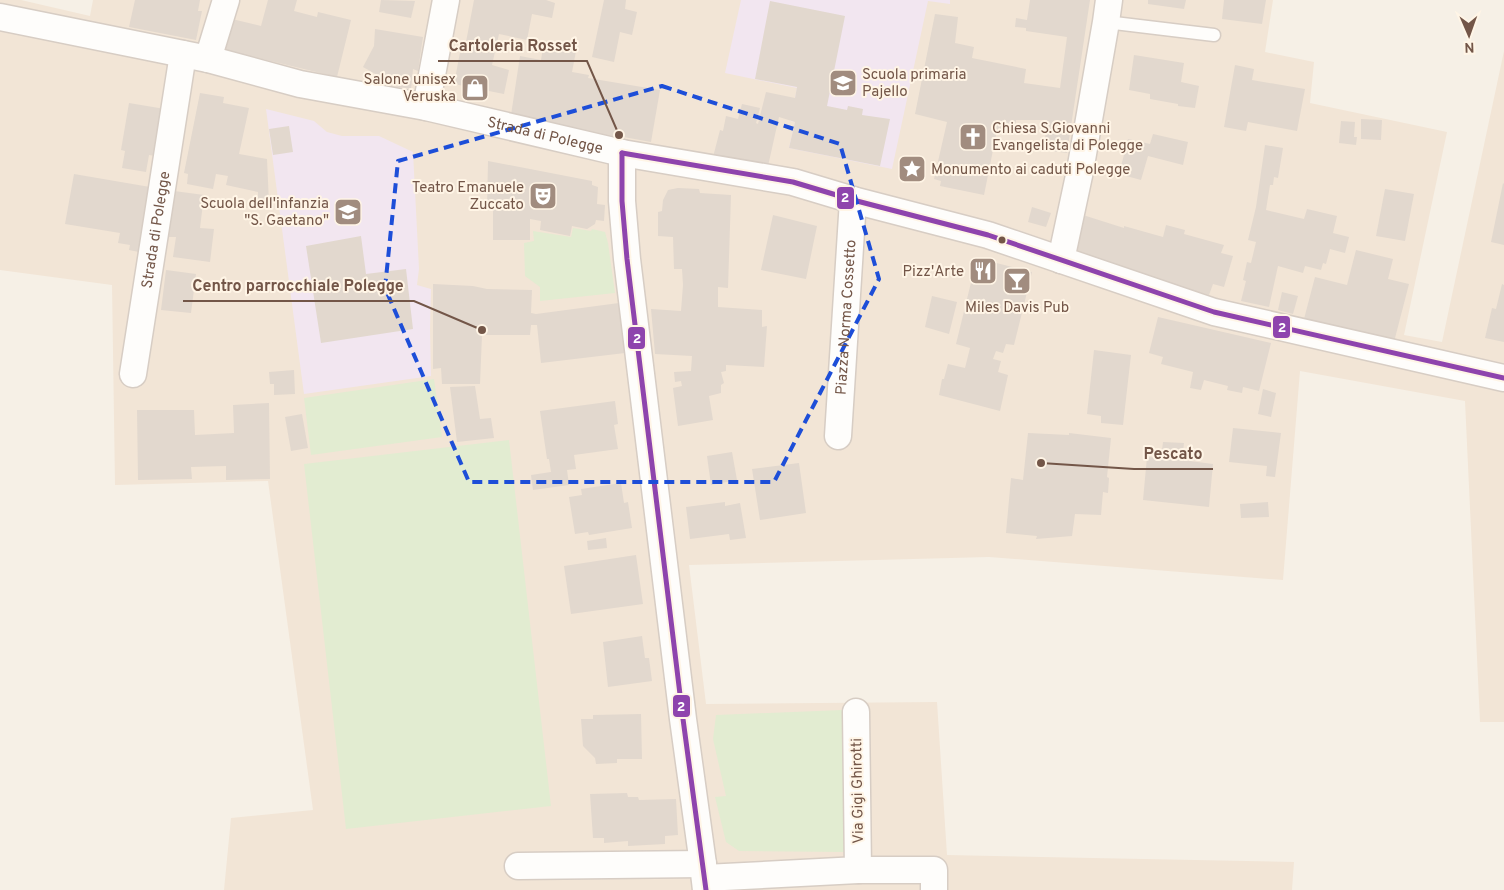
<svg xmlns="http://www.w3.org/2000/svg" width="1504" height="890" font-family="Overpass,sans-serif">
  <rect width="100%" height="100%" fill="#f6f0e6"/>
  <polygon fill="#f2e5d6" points="0,0 21,0 90,16 93,0 1273,0 1265,52 1314,62 1310,103 1447,132 1404,335 1442,342 1504,51 1504,722 1480,722 1465,401 1300,371 1283,580 989,557 689,565 706,704 937,702 947,855 1294,862 1292,890 224,890 231,818 313,810 268,481 115,485 112,285 0,270"/>
  <g fill="#f2e6f0">
    <polygon points="741,0 950,0 950,4 928,1 892,169 789,148 795,122 790,121 797,88 725,73"/>
    <polygon points="266,109 314,121 327,132 342,136 379,136 413,152 419,269 417,285 431,289 430,330 431,376 304,394"/>
  </g>
  <g fill="#e2ecd1">
    <polygon points="573,228 591,231 592,229 605,232 608,243 615,293 540,301 540,287 525,276 524,243 534,241 533,231 571,237"/>
    <polygon points="434,379 442,437 311,455 304,398"/>
    <polygon points="509,440 551,806 346,829 304,464"/>
    <polygon points="842,710 845,852 739,851 726,842 715,797 726,796 713,739 716,715"/>
  </g>
  <g fill="#e2d8ce">
    <polygon points="135,0 200,0 198,11 202,11 196,40 129,27"/>
    <polygon points="268,0 297,0 294,11 317,17 318,12 351,20 337,77 225,50 232,19 261,26"/>
    <polygon points="381,0 415,1 411,18 379,12"/>
    <polygon points="474,0 546,0 555,3 552,18 532,14 527,40 499,34 492,65 509,70 504,94 454,84 462,42 466,42"/>
    <polygon points="604,0 626,0 625,9 637,12 632,35 620,32 614,62 592,57"/>
    <polygon points="1030,0 1090,0 1067,153 1044,150 1047,120 1016,120 1014,135 997,130 984,195 940,186 941,181 934,179 947,122 915,114 935,14 958,17 955,43 974,47 972,58 1026,69 1024,83 1060,88 1067,37 1026,31 1026,28 1015,27 1016,18 1027,20"/>
    <polygon points="1148,0 1186,0 1184,9 1148,4"/>
    <polygon points="1224,0 1266,0 1262,24 1222,19"/>
    <polygon points="770,1 845,16 827,106 847,110 848,106 863,109 862,115 890,119 880,166 789,148 795,122 779,117 768,166 713,157 720,130 723,131 726,116 738,119 742,104 760,108 756,123 758,124 766,92 795,98 797,87 755,79"/>
    <polygon points="375,29 423,37 418,71 413,69 411,89 388,85 388,81 363,67 374,46"/>
    <polygon points="544,41 577,46 572,72 589,75 588,78 660,90 651,142 618,136 618,138 560,128 561,125 511,115 520,56 541,60"/>
    <polygon points="1134,55 1184,63 1181,82 1199,86 1195,108 1178,106 1178,104 1150,99 1150,94 1129,90"/>
    <polygon points="1235,65 1254,69 1252,80 1305,89 1297,131 1248,122 1246,131 1224,127"/>
    <polygon points="200,93 224,97 223,103 249,108 239,154 267,159 269,203 258,205 258,192 226,185 228,176 216,174 213,189 187,184 188,174 184,173"/>
    <polygon points="129,103 171,110 162,157 149,155 146,172 122,168 125,151 121,150"/>
    <polygon points="1361,119 1382,120 1381,140 1361,139"/>
    <polygon points="1341,121 1355,122 1354,137 1357,137 1356,145 1339,143"/>
    <polygon points="289,126 293,152 273,155 269,129"/>
    <polygon points="1153,134 1188,142 1183,165 1148,156 1141,180 1119,174 1128,139 1150,144"/>
    <polygon points="1265,145 1283,148 1278,178 1274,177 1273,185 1270,185 1266,210 1304,219 1307,209 1337,216 1333,233 1349,237 1345,253 1330,249 1326,264 1323,263 1321,270 1305,266 1303,273 1278,266 1269,307 1241,301 1246,281 1243,280 1247,262 1251,263 1256,242 1248,240 1256,207"/>
    <polygon points="488,161 592,181 592,185 598,187 597,204 605,205 604,221 596,220 595,224 587,229 572,226 570,236 540,230 541,221 530,219 530,240 493,240 493,211 487,209"/>
    <polygon points="74,174 150,187 139,252 129,250 130,245 118,243 120,233 65,224"/>
    <polygon points="1503,183 1504,184 1504,245 1491,242"/>
    <polygon points="678,188 699,189 700,193 731,195 728,288 718,287 718,307 762,310 762,327 767,326 764,367 726,365 726,371 721,372 724,383 721,385 721,393 709,396 713,420 678,426 673,388 682,386 681,381 675,382 674,372 691,371 692,356 655,354 651,309 681,311 683,285 682,269 674,269 673,237 658,236 658,212 662,211 663,200 668,190"/>
    <polygon points="1385,189 1414,194 1405,241 1376,236"/>
    <polygon points="174,191 204,195 200,228 214,229 210,262 173,257 176,237 168,237"/>
    <polygon points="1032,207 1051,213 1046,227 1028,222"/>
    <polygon points="773,215 817,226 806,279 761,270"/>
    <polygon points="1083,215 1124,228 1124,226 1163,237 1166,225 1185,230 1184,234 1224,245 1221,253 1233,256 1224,287 1213,284 1209,295 1072,254"/>
    <polygon points="361,236 366,274 406,269 413,329 321,343 306,246"/>
    <polygon points="1356,250 1393,259 1388,279 1409,284 1394,342 1304,319 1315,277 1347,285"/>
    <polygon points="977,258 1032,272 1014,345 1006,344 1003,353 996,351 993,359 1001,361 998,372 1008,375 1000,411 939,395 942,379 944,379 948,364 965,368 970,348 956,344"/>
    <polygon points="166,270 196,274 191,313 161,310"/>
    <polygon points="433,284 473,286 487,289 532,290 531,313 536,314 619,303 625,353 541,363 537,325 531,325 530,335 482,335 480,384 442,384 441,368 433,369"/>
    <polygon points="1502,284 1504,285 1504,342 1485,338 1492,308 1496,309"/>
    <polygon points="1282,292 1298,296 1293,314 1278,310"/>
    <polygon points="932,296 957,302 949,334 925,327"/>
    <polygon points="1158,317 1271,343 1259,391 1243,387 1242,393 1227,390 1228,386 1204,380 1201,390 1190,388 1193,372 1161,364 1163,357 1149,353"/>
    <polygon points="1094,350 1131,355 1123,425 1101,423 1101,416 1087,414"/>
    <polygon points="294,370 295,394 274,395 274,384 270,384 269,372"/>
    <polygon points="475,386 480,419 491,418 494,438 457,442 450,387"/>
    <polygon points="1263,389 1276,393 1271,417 1258,414"/>
    <polygon points="615,401 618,424 614,425 618,449 574,455 576,469 567,470 569,485 533,490 531,475 551,472 549,459 547,459 540,411"/>
    <polygon points="269,403 270,479 226,480 226,466 191,467 192,479 138,480 137,410 194,410 195,435 234,433 233,405"/>
    <polygon points="302,414 308,448 291,451 285,417"/>
    <polygon points="1233,428 1281,433 1275,477 1266,476 1267,466 1229,462"/>
    <polygon points="1028,433 1069,435 1069,433 1111,438 1107,477 1109,478 1108,493 1103,492 1101,515 1075,514 1072,536 1036,539 1037,536 1006,533 1011,478 1023,480"/>
    <polygon points="1163,442 1184,443 1182,460 1213,464 1209,507 1143,500 1147,457 1161,458"/>
    <polygon points="732,452 737,480 711,485 707,456"/>
    <polygon points="799,463 806,513 760,520 752,469"/>
    <polygon points="621,483 624,503 628,502 632,528 589,535 588,532 575,534 569,497 582,495 581,489"/>
    <polygon points="725,502 725,506 740,503 746,538 730,540 729,534 690,539 686,507"/>
    <polygon points="1268,502 1269,517 1241,518 1240,504"/>
    <polygon points="606,538 607,548 588,550 587,541"/>
    <polygon points="636,555 643,604 571,614 564,566"/>
    <polygon points="642,636 645,658 649,658 652,681 608,687 603,642"/>
    <polygon points="641,714 642,759 617,759 617,763 596,764 595,758 583,746 581,719 593,719 593,715"/>
    <polygon points="627,793 628,797 638,797 639,800 676,799 678,835 665,836 665,844 628,846 628,841 604,843 604,838 593,838 590,794"/>
  </g>
  <g fill="none" stroke-linecap="round" stroke-linejoin="round">
    <defs>
      <polyline id="lane" points="1106,22 1214,35"/>
      <g id="street">
        <path id="s1" d="M0,17L208,59L300,84L426,107L622,153L793,182L853,200L988,235L1214,312L1504,378"/>
        <polyline points="208,59 226,0"/>
        <polyline points="426,107 446,0"/>
        <polyline points="622,153 622,201 627,259 683,719 703,864 706,890"/>
        <polyline points="1061,260 1080,171 1106,22 1109,0"/>
        <path id="s2" d="M133,374L183,54"/>
        <path id="s3" d="M838,436L853,200"/>
        <polyline points="518,866 703,864"/>
        <polyline points="858,870 934,870 934,890"/>
        <polyline points="705,878 858,870 856,712"/>
      </g>
    </defs>
    <use href="#lane" stroke="#d7cdc4" stroke-width="15"/>
    <use href="#street" stroke="#d7cdc4" stroke-width="29"/>
    <use href="#lane" stroke="#fefdfb" stroke-width="12"/>
    <use href="#street" stroke="#fefdfb" stroke-width="26"/>
    <defs>
      <g id="bus-1">
        <polyline points="622,153 793,182 853,200 988,235 1214,312 1504,378"/>
        <polyline points="622,153 622,201 627,259 683,719 706,890"/>
      </g>
    </defs>
    <use href="#bus-1" stroke="#fff5e6" stroke-width="9"/>
    <use href="#bus-1" stroke="#8e44ad" stroke-width="5"/>
  </g>
  <path fill="none" stroke="#1d4ed8" stroke-width="4" stroke-dasharray="10 6" stroke-linejoin="round" d="M662,86L840,144L879,279L774,482H469L385,288L398,161Z"/>
  <defs>
    <symbol id="school-square" viewBox="-11 -11 22 22"><rect x="-9" y="-9" width="18" height="18" rx="4" fill="#a18c7f" stroke="#fff5e6"/><path d="M0-5L7-2L0 1L-7-2ZM-4 1L0 2.5L4 1V4Q0 6-4 4Z" fill="#fff"/></symbol>
    <symbol id="shop-square" viewBox="-11 -11 22 22"><rect x="-9" y="-9" width="18" height="18" rx="4" fill="#a18c7f" stroke="#fff5e6"/><path d="M-5-2.5h2.3a2.7 3.5 0 0 1 5.4 0H5L5.5 6h-11ZM-1.5-2.5h3a1.5 2.3 0 0 0-3 0Z" fill="#fff"/></symbol>
    <symbol id="church-square" viewBox="-11 -11 22 22"><rect x="-9" y="-9" width="18" height="18" rx="4" fill="#a18c7f" stroke="#fff5e6"/><path d="M-1.2-6h2.4v3.5h3.3v2.4h-3.3V6h-2.4V-.1h-3.3v-2.4h3.3Z" fill="#fff"/></symbol>
    <symbol id="sight-square" viewBox="-11 -11 22 22"><rect x="-9" y="-9" width="18" height="18" rx="4" fill="#a18c7f" stroke="#fff5e6"/><path d="M0-6L1.8-2.2L6-1.7L2.9 1.2L3.7 5.4L0 3.3L-3.7 5.4L-2.9 1.2L-6-1.7L-1.8-2.2Z" fill="#fff"/></symbol>
    <symbol id="theatre-square" viewBox="-11 -11 22 22"><rect x="-9" y="-9" width="18" height="18" rx="4" fill="#a18c7f" stroke="#fff5e6"/><path d="M-5-5.5Q0-4 5-5.5V0Q5 5 0 6Q-5 5-5 0ZM-3.3-2.5H-1v1.5H-3.3ZM1-2.5H3.3v1.5H1ZM-2.8 1Q0 5.5 2.8 1Z" fill="#fff"/></symbol>
    <symbol id="restaurant-square" viewBox="-11 -11 22 22"><rect x="-9" y="-9" width="18" height="18" rx="4" fill="#a18c7f" stroke="#fff5e6"/><path d="M-5-6h1v4h1v-4h1v4h1v-4h1v5L-1.5 .5V6h-2V.5L-5-1ZM5-6V6H3V1.5H1.5Q1.5-4 5-6Z" fill="#fff"/></symbol>
    <symbol id="bar-square" viewBox="-11 -11 22 22"><rect x="-9" y="-9" width="18" height="18" rx="4" fill="#a18c7f" stroke="#fff5e6"/><path d="M-6-5H6L.8 .8V4.5H3.5V6h-7V4.5H-.8V.8Z" fill="#fff"/></symbol>
  </defs>
  <g fill-rule="evenodd">
    <use href="#school-square" x="827" y="67" width="32" height="32"/>
    <use href="#shop-square" x="459" y="72" width="32" height="32"/>
    <use href="#church-square" x="957" y="121" width="32" height="32"/>
    <use href="#sight-square" x="896" y="153" width="32" height="32"/>
    <use href="#theatre-square" x="527" y="180" width="32" height="32"/>
    <use href="#school-square" x="332" y="196" width="32" height="32"/>
    <use href="#restaurant-square" x="967" y="255" width="32" height="32"/>
    <use href="#bar-square" x="1001" y="265" width="32" height="32"/>
  </g>
  <circle fill="#735648" stroke="#fff5e6" stroke-width="2" cx="1002" cy="240" r="4.5"/>
  <g text-anchor="middle" stroke-width="4" stroke-linejoin="round" paint-order="stroke">
    <g font-size="15" fill="#735648" stroke="#fff5e6" text-anchor="end">
      <text x="862" y="79" text-anchor="start">Scuola primaria<tspan x="862" dy="17">Pajello</tspan></text>
      <text x="456" y="84">Salone unisex<tspan x="456" dy="17">Veruska</tspan></text>
      <text x="992" y="133" text-anchor="start">Chiesa S.Giovanni<tspan x="992" dy="17">Evangelista di Polegge</tspan></text>
      <text x="931" y="174" text-anchor="start">Monumento ai caduti Polegge</text>
      <text x="524" y="192">Teatro Emanuele<tspan x="524" dy="17">Zuccato</tspan></text>
      <text x="329" y="208">Scuola dell'infanzia<tspan x="329" dy="17">"S. Gaetano"</tspan></text>
      <text x="964" y="276">Pizz'Arte</text>
      <text x="1017" y="312" text-anchor="middle">Miles Davis Pub</text>
    </g>
    <g font-size="15" fill="#735648" stroke="#fff5e6">
      <text dy="5" stroke="none"><textPath href="#s1" startOffset="558">Strada di Polegge</textPath></text>
      <text dy="5" stroke="none"><textPath href="#s2" startOffset="146">Strada di Polegge</textPath></text>
      <text dy="5" stroke="none"><textPath href="#s3" startOffset="119">Piazza Norma Cossetto</textPath></text>
      <text transform="translate(857 791) rotate(-91)" y="5">Via Gigi Ghirotti</text>
    </g>
  </g>
  <path fill="none" stroke="#735648" stroke-width="2" d="M619 135L587 61H438M482 330L414 301H183M1041 463L1134 469H1213"/>
  <g fill="#735648" stroke="#fff5e6" stroke-width="2">
    <circle cx="619" cy="135" r="5"/>
    <circle cx="482" cy="330" r="5"/>
    <circle cx="1041" cy="463" r="5"/>
  </g>
  <g font-size="16" text-anchor="middle" font-weight="bold" fill="#735648" stroke="#fff5e6" stroke-width="4" stroke-linejoin="round" paint-order="stroke">
    <text x="513" y="51">Cartoleria Rosset</text>
    <text x="298" y="291">Centro parrocchiale Polegge</text>
    <text x="1173" y="459">Pescato</text>
  </g>
  <g stroke="#fff5e6" stroke-width="2">
    <rect x="836" y="186" width="19" height="24" rx="5" fill="#8e44ad"/>
    <rect x="1272" y="315" width="19" height="24" rx="5" fill="#8e44ad"/>
    <rect x="627" y="326" width="19" height="24" rx="5" fill="#8e44ad"/>
    <rect x="672" y="694" width="19" height="24" rx="5" fill="#8e44ad"/>
  </g>
  <g font-size="14" text-anchor="middle" font-weight="bold" fill="#fff">
    <text x="845" y="202">2</text>
    <text x="1282" y="332">2</text>
    <text x="637" y="343">2</text>
    <text x="681" y="711">2</text>
  </g>
  <g transform="translate(1469 35) rotate(178)" stroke="#fff5e6" stroke-width="4" paint-order="stroke">
  <path d="M0-4L9 19L0 12L-9 19Z" fill="#735648"/>
  <text y="-8" font-size="14" font-weight="bold" text-anchor="middle" fill="#735648">N</text>
  </g>
</svg>
